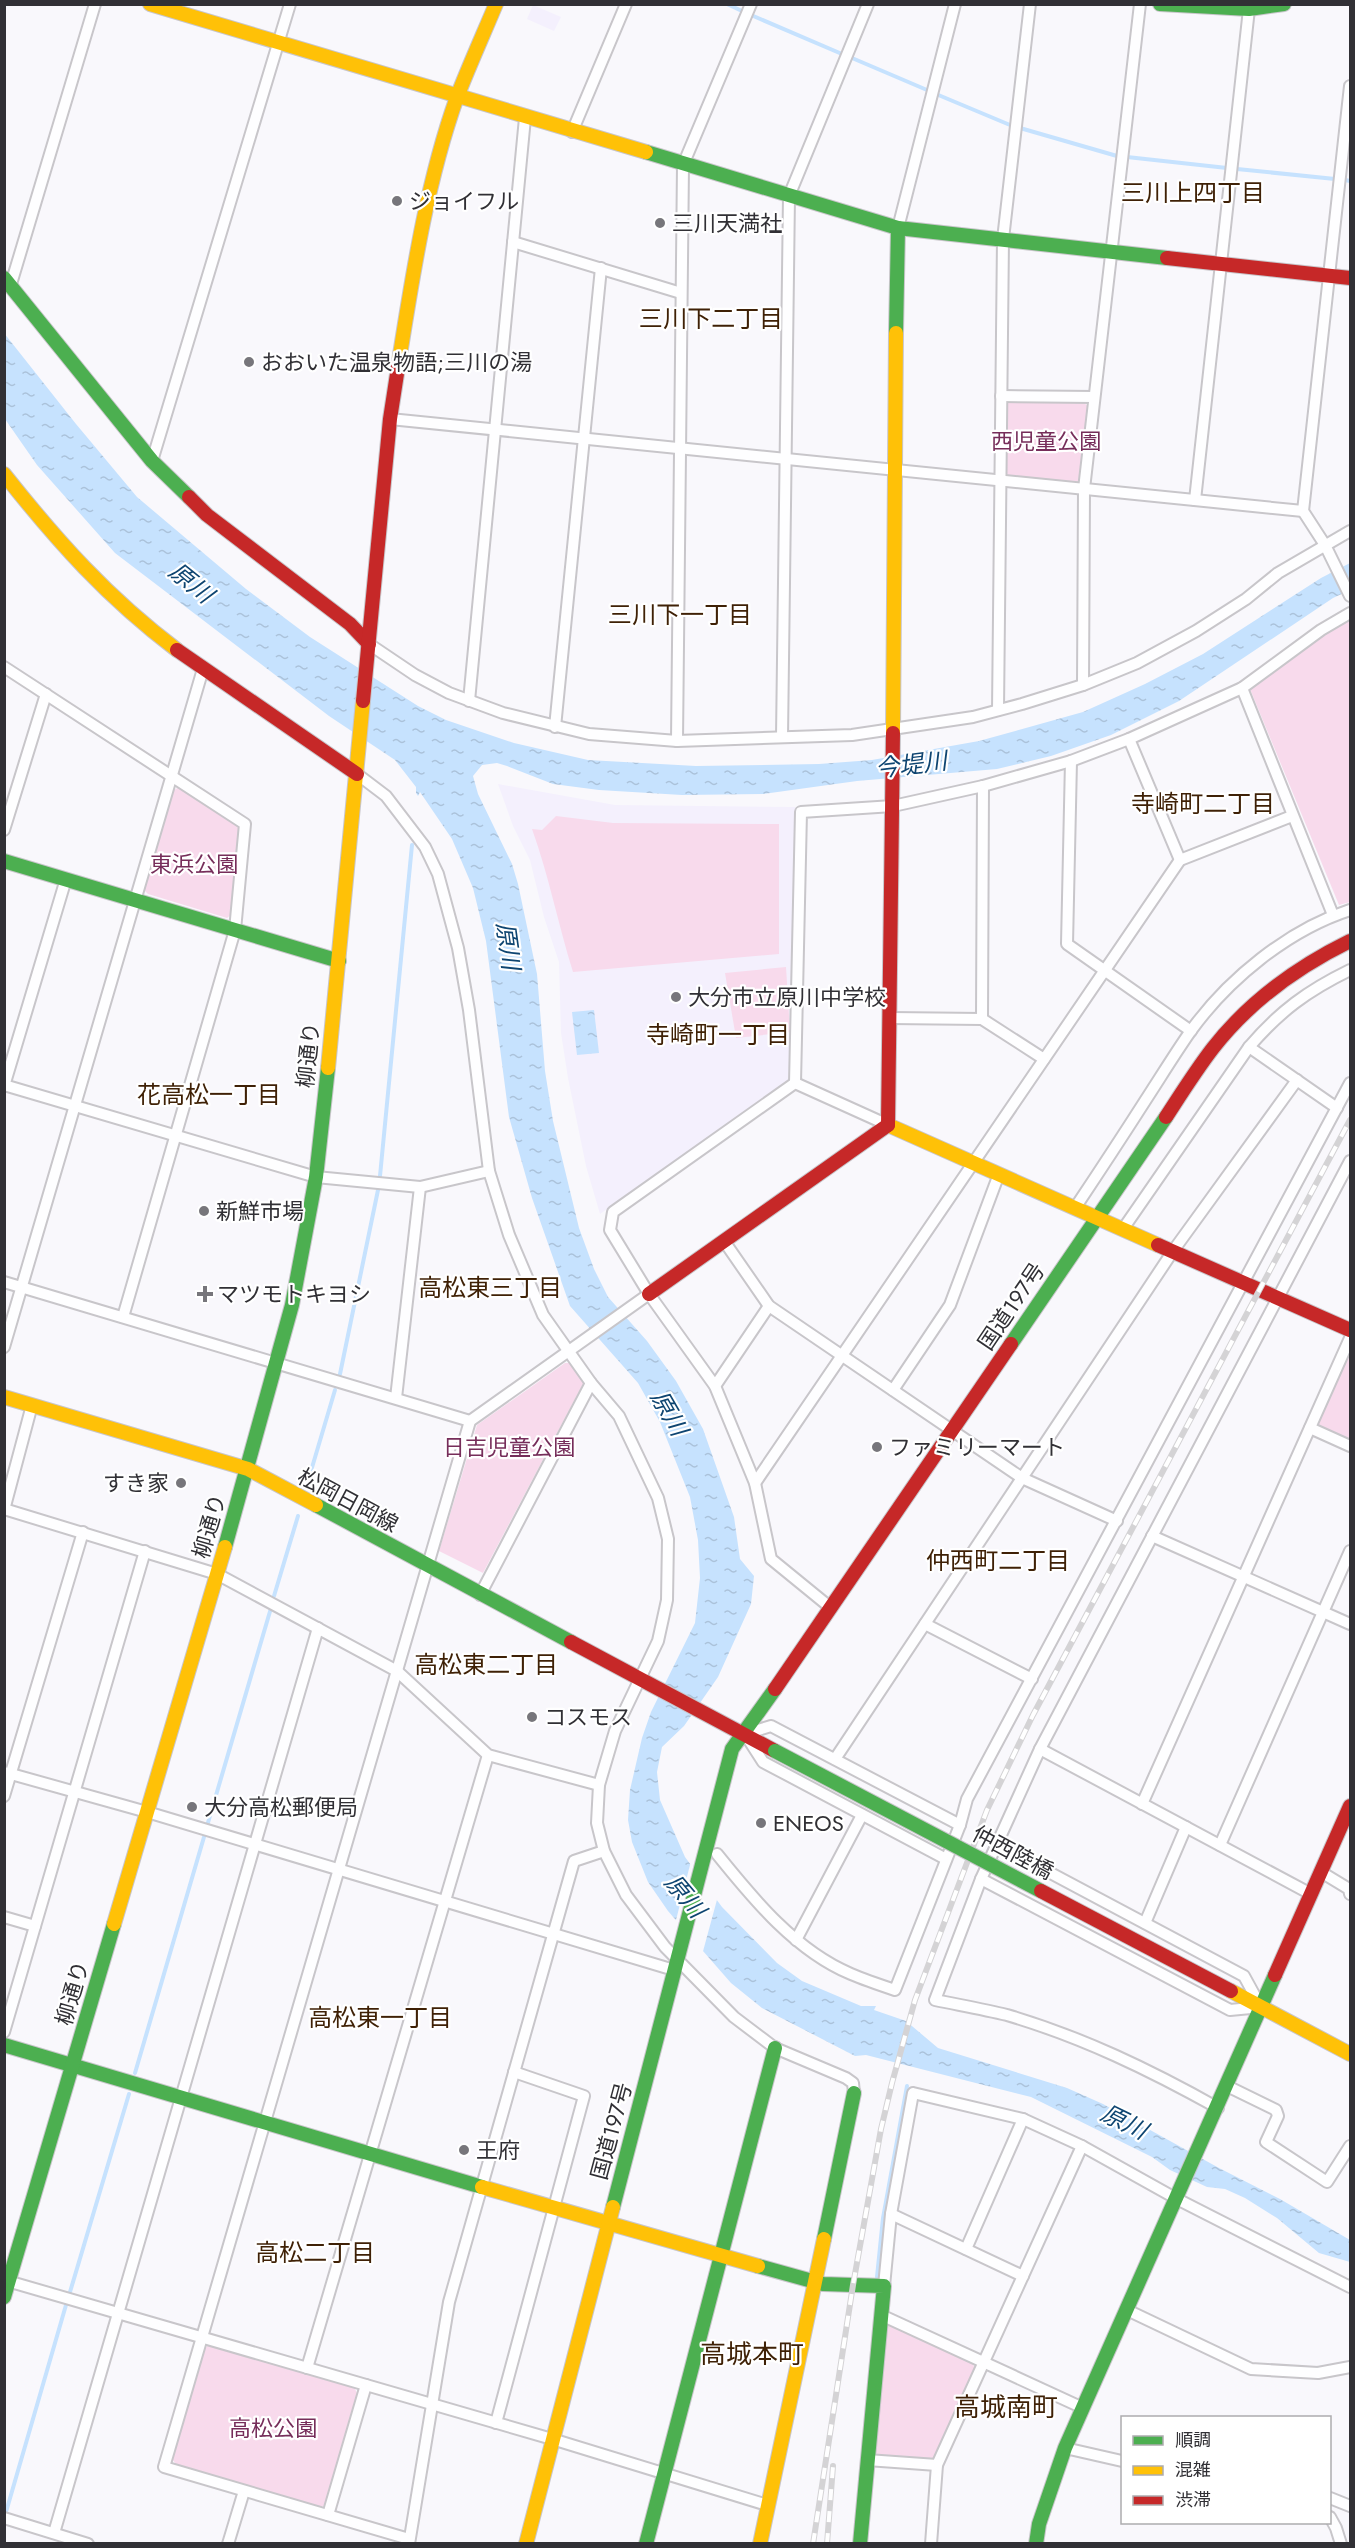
<svg xmlns="http://www.w3.org/2000/svg" width="1355" height="2548" font-family="Jost,'Noto Sans JP',sans-serif">
  <defs>
    <pattern id="water-ripples" width="26" height="14" patternUnits="userSpaceOnUse" patternTransform="scale(1.5)"><rect width="26" height="14" fill="#c6e2fe"/><path d="M2 4q2-2 4 0t4 0M15 11q2-2 4 0t4 0" fill="none" stroke="#abc2da"/></pattern>
  </defs>
  <rect width="100%" height="100%" fill="#f9f8fc"/>
  <g fill="#f4f0fd">
    <polygon points="533,5 561,17 554,31 527,19"/>
    <polygon points="498,784 615,805 795,807 791,1077 787,1083 600,1214 586,1166 568,1078 561,1033 559,962 544,917 530,860 513,826"/>
  </g>
  <g fill="#f8daec">
    <polygon points="1009,402 1084,403 1088,406 1080,480 1076,483 1009,476 1005,472 1006,405"/>
    <polygon points="1350,619 1350,902 1339,905 1250,689 1314,641"/>
    <polygon points="179,787 237,826 239,830 232,914 227,918 148,894 144,890 174,790"/>
    <path d="M556,816L613,823L779,824V954L573,972C558,924 549,876 532,829L542,830Z"/>
    <polygon points="786,967 790,1032 736,1038 725,973"/>
    <polygon points="1350,1352 1350,1441 1321,1428 1318,1423"/>
    <polygon points="565,1363 570,1363 583,1381 583,1384 483,1573 439,1551 477,1425"/>
    <polygon points="889,2325 973,2364 975,2370 936,2457 930,2460 878,2455 875,2451 886,2327"/>
    <polygon points="208,2345 354,2387 358,2395 326,2505 320,2507 176,2464 172,2459 205,2349"/>
  </g>
  <g fill="url(#water-ripples)">
    <polygon points="4,333 76,424 137,497 246,589 310,637 418,706 446,720 514,743 588,760 696,766 819,764 872,760 979,741 1083,712 1145,684 1203,654 1321,578 1350,563 1350,590 1333,598 1179,701 1111,735 1051,756 997,769 857,781 763,794 682,795 599,790 553,784 507,766 497,763 482,765 473,776 478,794 512,864 518,884 537,974 545,1071 553,1121 579,1228 594,1269 608,1297 647,1341 676,1381 703,1429 734,1517 740,1559 754,1576 751,1604 718,1677 684,1726 662,1747 657,1772 660,1800 685,1857 722,1907 777,1963 802,1981 861,2006 876,2006 874,2010 906,2021 938,2048 1067,2088 1103,2104 1219,2168 1280,2199 1350,2240 1350,2262 1319,2253 1277,2218 1245,2198 1225,2189 1207,2187 1170,2170 1152,2157 1031,2097 866,2055 855,2056 762,2008 731,1983 668,1911 648,1882 632,1842 628,1820 630,1790 642,1738 651,1712 695,1623 700,1578 698,1540 690,1497 660,1422 638,1383 570,1306 532,1198 509,1117 486,941 473,888 452,839 420,792 418,796 416,793 416,787 395,760 329,716 115,553 37,465 5,419"/>
    <polygon points="594,1010 599,1053 577,1055 572,1012"/>
  </g>
  <polygon fill="#f9f8fc" points="691,1861 718,1896 702,1955 675,1924"/>
  <g fill="none" stroke-linecap="round" stroke-linejoin="round">
    <g stroke="#c6e2fe" stroke-width="4">
      <polyline points="727,4 742,11"/>
      <polyline points="751,15 842,54"/>
      <polyline points="852,58 927,90"/>
      <polyline points="936,94 1010,125"/>
      <polyline points="1020,128 1117,156"/>
      <polyline points="1127,157 1227,168"/>
      <polyline points="1237,169 1335,179"/>
      <polyline points="1345,180 1350,181"/>
      <polyline points="380,1176 412,845"/>
      <polyline points="340,1374 378,1190"/>
      <polyline points="308,1481 335,1390"/>
      <polyline points="274,1596 298,1516"/>
      <polyline points="207,1826 271,1608"/>
      <polyline points="135,2073 204,1837"/>
      <polyline points="877,2277 883,2218 907,2086"/>
      <polyline points="70,2292 129,2094"/>
      <polyline points="6,2512 66,2305"/>
    </g>
    <defs>
      <g id="street">
        <polyline points="1350,86 1303,511 1325,545 1350,596"/>
        <polyline points="572,132 626,4"/>
        <polyline points="898,228 955,4"/>
        <polyline points="513,242 681,293"/>
        <polyline points="11,284 95,4"/>
        <polyline points="1001,396 1094,397"/>
        <polyline points="390,419 1303,511"/>
        <polyline points="152,461 290,4"/>
        <polyline points="1195,500 1249,9"/>
        <polyline points="369,644 415,675 449,693 503,713 589,734 677,741 852,735 973,717 1022,704 1083,685 1137,663 1196,631 1246,599 1278,573 1350,531"/>
        <polyline points="4,667 245,824 235,930 123,1317"/>
        <polyline points="1083,685 1084,489 1140,4"/>
        <polyline points="1242,688 1333,915"/>
        <polyline points="469,701 525,118"/>
        <polyline points="998,710 1003,239 1030,4"/>
        <polyline points="555,727 601,268"/>
        <polyline points="782,737 789,196 868,4"/>
        <polyline points="1129,739 1180,860"/>
        <polyline points="677,741 683,165 751,4"/>
        <polyline points="1071,761 1067,944 1191,1031"/>
        <polyline points="357,774 386,796 425,847 438,874 458,948 469,1010 489,1171 509,1235 543,1315 591,1383 619,1416 658,1498 668,1539 667,1600 658,1641 615,1731 599,1785 597,1823 604,1851 626,1895 665,1947 734,2017 775,2048 846,2078 853,2083 854,2093"/>
        <polyline points="4,830 46,694"/>
        <polyline points="890,1018 982,1019 1044,1059"/>
        <polyline points="982,1019 983,786"/>
        <polyline points="1249,1047 1337,1108"/>
        <polyline points="795,1083 801,812 893,806 983,786 1071,761 1129,739 1242,688 1321,630 1350,613"/>
        <polyline points="795,1083 613,1212 610,1230 649,1294 715,1386 755,1483 771,1559 831,1608"/>
        <polyline points="795,1083 888,1125"/>
        <polyline points="4,1085 316,1177 420,1187 489,1171"/>
        <polyline points="4,1086 66,879"/>
        <path d="M1075,1208C1099,1172 1122,1137 1145,1101C1160,1078 1174,1055 1190,1032C1228,979 1288,930 1350,910"/>
        <path d="M1123,1229L1249,1047C1280,1011 1307,991 1350,970"/>
        <polyline points="724,1241 769,1306 1022,1478 1117,1521"/>
        <polyline points="4,1282 470,1421"/>
        <polyline points="4,1347 203,669"/>
        <polyline points="715,1386 769,1306"/>
        <polyline points="893,1390 950,1305 999,1174"/>
        <polyline points="396,1398 420,1187"/>
        <polyline points="1310,1428 1350,1446"/>
        <polyline points="755,1483 1180,860 1292,816"/>
        <polyline points="4,1509 217,1574 397,1671 488,1755 599,1785"/>
        <polyline points="4,1510 32,1405"/>
        <polyline points="1152,1536 1350,1624"/>
        <polyline points="480,1595 591,1383"/>
        <polyline points="925,1624 1032,1679"/>
        <polyline points="1040,1749 1311,1894"/>
        <polyline points="835,1759 1173,1251 1297,1080"/>
        <polyline points="4,1772 147,1812 674,1970"/>
        <polyline points="4,1796 83,1532"/>
        <polyline points="1142,1804 1350,1338"/>
        <polyline points="1220,1845 1350,1551"/>
        <path d="M717,1854C754,1900 796,1951 851,1974C865,1980 880,1985 895,1990L960,1825L967,1799L1350,1083"/>
        <polyline points="946,1859 763,1762 745,1734 771,1726 960,1825"/>
        <polyline points="1321,1872 1349,1889 1350,1894"/>
        <polyline points="981,1879 1230,2010 1261,2007 1244,1976 996,1844"/>
        <polyline points="4,1917 35,1926"/>
        <polyline points="1145,1923 1186,1827"/>
        <polyline points="796,1940 862,1815"/>
        <polyline points="4,2032 145,1551"/>
        <polyline points="1227,2086 1276,2110 1278,2116 1266,2142 1327,2182 1350,2146"/>
        <path d="M1218,2108C1150,2070 1082,2037 1007,2015C983,2009 959,2005 935,2000L981,1879L1040,1749L1350,1161"/>
        <polyline points="891,2214 1023,2276"/>
        <polyline points="966,2249 1023,2119"/>
        <polyline points="4,2280 552,2439 767,2505"/>
        <polyline points="884,2286 891,2214 913,2093 1023,2119 1082,2146 1177,2199 1350,2287"/>
        <polyline points="1127,2310 1251,2369 1318,2373 1350,2367"/>
        <polyline points="881,2315 1083,2408"/>
        <polyline points="307,2368 488,1755"/>
        <polyline points="496,2423 584,2096 514,2072"/>
        <polyline points="1065,2448 1122,2461"/>
        <polyline points="867,2460 937,2465"/>
        <polyline points="1330,2498 1350,2506"/>
        <polyline points="328,2515 366,2385"/>
        <polyline points="1330,2517 1336,2528 1341,2544"/>
        <polyline points="4,2518 88,2544"/>
        <polyline points="54,2533 318,1628"/>
        <polyline points="409,2539 164,2467 470,1421 649,1294"/>
        <polyline points="228,2544 244,2491"/>
        <polyline points="409,2544 449,2302 574,1861 604,1851"/>
        <polyline points="931,2544 937,2465 1082,2146"/>
      </g>
      <g id="fast">
        <polyline points="1160,4 1249,9 1284,4"/>
        <polyline points="646,152 898,228 1167,258"/>
        <polyline points="4,278 152,461 189,497"/>
        <polyline points="896,333 898,228"/>
        <polyline points="4,861 339,961"/>
        <polyline points="1011,1344 1166,1117"/>
        <polyline points="316,1505 571,1642"/>
        <polyline points="225,1547 292,1305 316,1177 328,1068"/>
        <polyline points="4,2045 482,2187"/>
        <polyline points="613,2207 732,1749 775,1689"/>
        <polyline points="824,2239 854,2093"/>
        <polyline points="758,2266 823,2284 884,2286 860,2544"/>
        <polyline points="4,2297 114,1924"/>
        <polyline points="646,2544 775,2048"/>
        <polyline points="1036,2544 1039,2524 1065,2448 1275,1975"/>
      </g>
      <g id="slow">
        <polyline points="150,4 646,152"/>
        <path d="M399,361C413,273 427,181 457,97C469,66 483,35 496,4"/>
        <path d="M4,474C58,542 107,597 177,650"/>
        <polyline points="893,733 896,333"/>
        <polyline points="328,1068 363,701"/>
        <polyline points="888,1125 1158,1245"/>
        <polyline points="4,1397 248,1469 316,1505"/>
        <polyline points="114,1924 225,1547"/>
        <polyline points="1231,1991 1350,2054"/>
        <polyline points="482,2187 758,2266"/>
        <polyline points="526,2544 613,2207"/>
        <polyline points="760,2544 824,2239"/>
      </g>
      <g id="jam">
        <polyline points="1167,258 1350,278"/>
        <polyline points="189,497 207,515 350,624 369,644"/>
        <polyline points="177,650 357,774"/>
        <polyline points="363,701 390,419 399,361"/>
        <path d="M1166,1117C1181,1094 1196,1070 1213,1048C1249,1002 1297,967 1350,941"/>
        <polyline points="888,1125 893,733"/>
        <polyline points="1158,1245 1350,1330"/>
        <polyline points="649,1294 888,1125"/>
        <polyline points="571,1642 775,1751"/>
        <polyline points="775,1689 1011,1344"/>
        <polyline points="1275,1975 1350,1806"/>
      </g>
    </defs>
    <use href="#street" stroke="#c8c6ca" stroke-width="14"/>
    <use href="#fast" stroke="#c8c6ca" stroke-width="16"/>
    <use href="#slow" stroke="#c8c6ca" stroke-width="16"/>
    <use href="#jam" stroke="#c8c6ca" stroke-width="16"/>
    <use href="#street" stroke="#fefeff" stroke-width="10"/>
    <use href="#fast" stroke="#4caf50" stroke-width="14"/>
    <use href="#slow" stroke="#ffc107" stroke-width="14"/>
    <use href="#jam" stroke="#c62828" stroke-width="14"/>
    <defs>
      <g id="rail">
        <polyline points="813,2544 853,2285 881,2129 892,2083 915,2000 987,1810 1033,1715 1350,1120"/>
        <polyline points="827,2544 833,2466"/>
      </g>
    </defs>
    <use href="#rail" stroke="#d4d3d5" stroke-width="6"/>
    <use href="#rail" stroke="#fff" stroke-width="4" stroke-dasharray="11" stroke-linecap="butt"/>
    <defs>
      <polyline id="fast-bridge" points="775,1751 1041,1891"/>
      <polyline id="jam-bridge" points="1041,1891 1231,1991"/>
    </defs>
    <use href="#fast-bridge" stroke="#c8c6ca" stroke-width="16" stroke-linecap="butt"/>
    <use href="#jam-bridge" stroke="#c8c6ca" stroke-width="16" stroke-linecap="butt"/>
    <use href="#fast-bridge" stroke="#4caf50" stroke-width="14"/>
    <use href="#jam-bridge" stroke="#c62828" stroke-width="14"/>
  </g>
  <g fill="#77767b" stroke="#fff" stroke-width="2">
    <circle cx="397" cy="201" r="6"/>
    <circle cx="660" cy="223" r="6"/>
    <circle cx="249" cy="362" r="6"/>
    <circle cx="676" cy="997" r="6"/>
    <circle cx="204" cy="1211" r="6"/>
    <path d="M202 1285h6v6h6v6h-6v6h-6v-6h-6v-6h6z"/>
    <circle cx="877" cy="1447" r="6"/>
    <circle cx="181" cy="1483" r="6"/>
    <circle cx="532" cy="1717" r="6"/>
    <circle cx="192" cy="1807" r="6"/>
    <circle cx="761" cy="1823" r="6"/>
    <circle cx="464" cy="2150" r="6"/>
  </g>
  <g text-anchor="middle" stroke-width="4.5" stroke-linejoin="round" paint-order="stroke">
    <g font-size="22" fill="#313035" stroke="#fff" text-anchor="start">
      <text x="409" y="209">ジョイフル</text>
      <text x="672" y="231">三川天満社</text>
      <text x="261" y="370">おおいた温泉物語;三川の湯</text>
      <text x="688" y="1005">大分市立原川中学校</text>
      <text x="216" y="1219">新鮮市場</text>
      <text x="217" y="1302">マツモトキヨシ</text>
      <text x="889" y="1455">ファミリーマート</text>
      <text x="169" y="1491" text-anchor="end">すき家</text>
      <text x="544" y="1725">コスモス</text>
      <text x="204" y="1815">大分高松郵便局</text>
      <text x="773" y="1831">ENEOS</text>
      <text x="476" y="2158">王府</text>
    </g>
    <g font-size="22" fill="#762d5a" stroke="#fff">
      <text x="1046" y="449">西児童公園</text>
      <text x="194" y="872">東浜公園</text>
      <text x="509" y="1455">日吉児童公園</text>
      <text x="273" y="2436">高松公園</text>
    </g>
    <g font-size="22" fill="#313035" stroke="#fff">
      <text transform="translate(308 1055) rotate(-84)" y="8">柳通り</text>
      <text transform="translate(1011 1306) rotate(-56)" y="8">国道197号</text>
      <text transform="translate(348 1500) rotate(28)" y="8">松岡日岡線</text>
      <text transform="translate(209 1526) rotate(-74)" y="8">柳通り</text>
      <text transform="translate(1013 1852) rotate(28)" y="8">仲西陸橋</text>
      <text transform="translate(72 1993) rotate(-74)" y="8">柳通り</text>
      <text transform="translate(611 2131) rotate(-75)" y="8">国道197号</text>
    </g>
    <g font-size="24" fill="#3f2106" stroke="#fff">
      <text x="1193" y="201">三川上四丁目</text>
      <text x="711" y="327">三川下二丁目</text>
      <text x="680" y="623">三川下一丁目</text>
      <text x="1203" y="812">寺崎町二丁目</text>
      <text x="718" y="1043">寺崎町一丁目</text>
      <text x="209" y="1103">花高松一丁目</text>
      <text x="490" y="1296">高松東三丁目</text>
      <text x="998" y="1569">仲西町二丁目</text>
      <text x="486" y="1673">高松東二丁目</text>
      <text x="380" y="2026">高松東一丁目</text>
      <text x="315" y="2261">高松二丁目</text>
    </g>
    <g font-size="24" font-style="italic" fill="#0e4571" stroke="#fff">
      <text transform="translate(191 583) rotate(39)" y="8">原川</text>
      <text transform="translate(911 765) rotate(-7)" y="8">今堤川</text>
      <text transform="translate(508 946) rotate(82)" y="8">原川</text>
      <text transform="translate(669 1413) rotate(60)" y="8">原川</text>
      <text transform="translate(685 1896) rotate(50)" y="8">原川</text>
      <text transform="translate(1124 2122) rotate(26)" y="8">原川</text>
    </g>
    <g font-size="26" fill="#3f2106" stroke="#fff">
      <text x="752" y="2363">高城本町</text>
      <text x="1006" y="2416">高城南町</text>
    </g>
  </g>
  <rect width="1355" height="2548" fill="none" stroke="#313035" stroke-width="12"/>
  <rect x="1121" y="2416" width="210" height="108" fill="#ffffff" stroke="#adacae" stroke-width="1.5"/>
  <rect x="1133" y="2436" width="30" height="9" fill="#4caf50" stroke="#adacae" stroke-width="1.5"/>
  <text x="1175" y="2446" font-size="18" fill="#313035">順調</text>
  <rect x="1133" y="2466" width="30" height="9" fill="#ffc107" stroke="#adacae" stroke-width="1.5"/>
  <text x="1175" y="2476" font-size="18" fill="#313035">混雑</text>
  <rect x="1133" y="2496" width="30" height="9" fill="#c62828" stroke="#adacae" stroke-width="1.5"/>
  <text x="1175" y="2506" font-size="18" fill="#313035">渋滞</text>
</svg>
